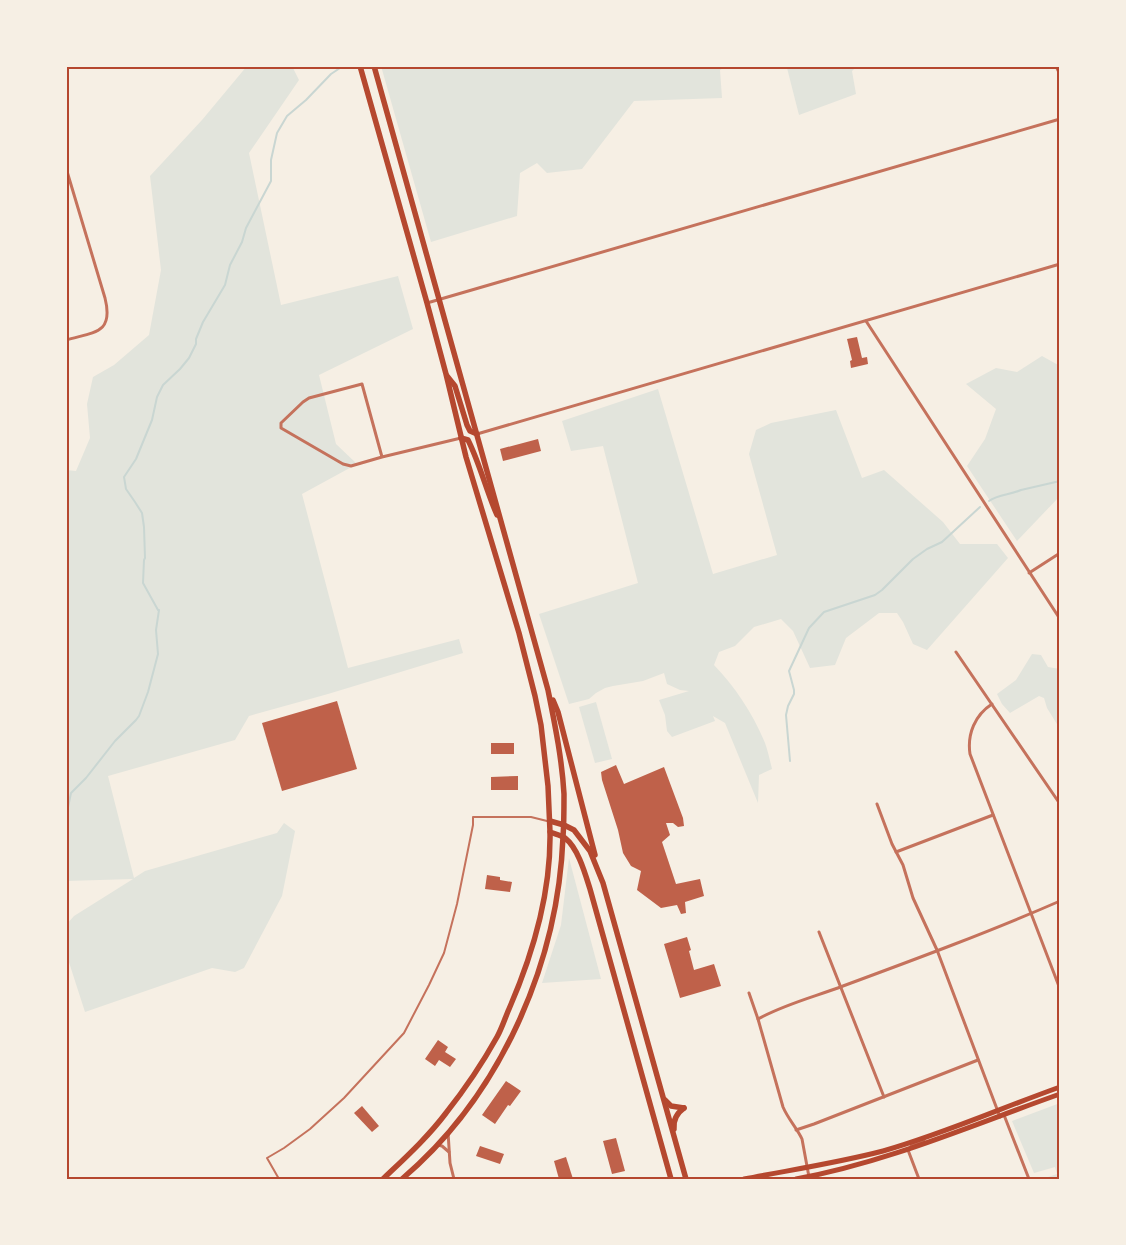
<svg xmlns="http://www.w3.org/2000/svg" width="1126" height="1245" font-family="Barlow,sans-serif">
  <rect width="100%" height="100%" fill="#f6efe4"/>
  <g fill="#e2e4dc">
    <polygon points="247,66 292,66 299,80 249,153 281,305 398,276 413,329 319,375 336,444 357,464 302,494 348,668 459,639 463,653 328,694 249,716 235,740 108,776 134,878 145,871 277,833 284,823 295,831 282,896 244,968 235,972 212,968 85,1012 66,953 66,925 74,916 133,879 66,881 66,470 76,471 90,438 87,404 93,377 114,365 149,335 161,270 150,176 202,120"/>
    <polygon points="381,66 727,66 720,70 722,98 634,101 582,169 547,173 537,163 520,173 517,216 431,242"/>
    <polygon points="785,66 857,66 852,71 856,94 799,115 787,68"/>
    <polygon points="1042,356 1060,366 1060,496 1017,541 967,466 985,439 996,409 966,384 996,368 1017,372"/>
    <path d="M658,389L713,574L777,555L749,454L756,430L771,423L836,410L862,478L884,470L943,522L960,544H997L1008,558L927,650L913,644L903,622L897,613H879L846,638L835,665L810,668L793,631L781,619L754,627L735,646L719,652L714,665C736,688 753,714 765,743C768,751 770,761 772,769L759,775L758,803L725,723L713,716L715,721L672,737L667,731L665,715L659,700L689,691L680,690L667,684L664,673L643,681L613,686L605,688L596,693L589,699L569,704L539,614L638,583L603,446L571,451L562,421Z"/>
    <polygon points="1032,654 1041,655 1048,667 1060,669 1060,729 1047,708 1044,698 1039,696 1010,713 1002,704 997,694 1016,680"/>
    <polygon points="596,702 612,759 595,763 579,707"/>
    <polygon points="569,858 601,979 542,983 561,925"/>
    <polygon points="1060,1103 1060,1179 1042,1179 1057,1174 1055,1167 1034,1173 1012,1121"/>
  </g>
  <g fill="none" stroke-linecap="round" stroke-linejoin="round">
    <g stroke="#c9d6d2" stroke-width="2">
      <path d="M989,501C998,494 1010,495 1021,490L1060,481"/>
      <polyline points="790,761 786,715 788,706 794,694 794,690 789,671 809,628 824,612 875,595 882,590 913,559 927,549 942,542 980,507"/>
      <polyline points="66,811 67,812 71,793 86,778 115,741 136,720 139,716 148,692 158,654 156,630 159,610 158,610 143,583 144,560 145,558 144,527 142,513 135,502 126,489 124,477 136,459 152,420 157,397 163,385 180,369 189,358 196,344 196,339 203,322 225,285 230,265 242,242 246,228 271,181 271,160 277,133 287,116 306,100 331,74 340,68"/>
    </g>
  </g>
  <g fill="#bf614a">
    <polygon points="857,337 862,358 867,357 868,364 851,368 850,361 852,360 847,339"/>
    <polygon points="538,439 541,451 503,461 500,449"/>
    <polygon points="337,701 357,769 282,791 262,723"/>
    <rect x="491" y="743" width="23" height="11"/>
    <polygon points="616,765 624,784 664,767 683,818 684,826 678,827 673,823 666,823 670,835 662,842 676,884 700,879 704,896 685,902 686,913 681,914 677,905 661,908 637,890 641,871 631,866 623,853 618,830 602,780 601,772"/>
    <polygon points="518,776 518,790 491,790 491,777"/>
    <polygon points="487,875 500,877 500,880 512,882 510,892 485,889"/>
    <polygon points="687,937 691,950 689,951 694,970 714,964 721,986 680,998 664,944"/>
    <polygon points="438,1040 448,1047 445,1052 456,1059 450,1067 439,1060 435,1066 425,1059"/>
    <polygon points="506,1081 521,1091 510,1106 508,1105 495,1124 482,1115"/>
    <polygon points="362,1106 379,1126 372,1132 354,1113"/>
    <polygon points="616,1138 625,1171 612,1174 603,1141"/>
    <polygon points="480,1146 504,1154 500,1164 476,1156"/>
    <polygon points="566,1157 573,1179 559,1179 554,1161"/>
  </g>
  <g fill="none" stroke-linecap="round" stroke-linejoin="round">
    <polyline stroke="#c5725c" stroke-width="2" points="279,1179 267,1158 284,1148 310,1129 344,1098 404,1033 429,985 444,953 457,904 473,825 473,817 531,817 547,821"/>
    <g stroke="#c5725c" stroke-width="3">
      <polyline points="1056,66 1060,75"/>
      <path d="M66,168L105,298C114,334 94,332 66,340"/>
      <polyline points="427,303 1060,119"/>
      <polyline points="866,321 1060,619"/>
      <polyline points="477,434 1060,264"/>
      <polyline points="382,457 362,384 309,398 303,402 281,423 281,428 343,464 351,466 382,457 461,438"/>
      <polyline points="1029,573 1060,553"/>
      <polyline points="956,652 1060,804"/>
      <path d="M992,704C975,715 967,734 970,754L1060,989"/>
      <polyline points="877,804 892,844 903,865 913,898 937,950 1000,1117"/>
      <polyline points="896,852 993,815"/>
      <polyline points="819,932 884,1097"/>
      <path d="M749,993L758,1019L783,1107C788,1119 797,1128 802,1139L809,1177"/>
      <path d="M758,1019C785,1004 814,997 843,986C916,959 989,932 1060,901"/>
      <polyline points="1004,1115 1029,1179"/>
      <polyline points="796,1130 814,1124 978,1060"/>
      <polyline points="448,1132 450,1163 454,1179"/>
      <polyline points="437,1145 442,1146 449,1152"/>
      <polyline points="911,1145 924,1140"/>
      <polyline points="908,1150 919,1179"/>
    </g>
    <g stroke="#b5482f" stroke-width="5">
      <path d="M744,1179C790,1170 837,1163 883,1151C943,1134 1001,1108 1060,1087"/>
      <path d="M796,1179C888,1162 972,1125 1060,1094"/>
    </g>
    <g stroke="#b5482f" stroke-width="5.5">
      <path d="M383,1179C405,1158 428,1137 446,1113C465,1089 482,1064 497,1037C502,1028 505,1018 509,1009C533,954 551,893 550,832"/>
      <path d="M402,1179C500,1096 558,964 563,837"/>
    </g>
    <g stroke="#b5482f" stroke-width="5.5">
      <path d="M360,66L427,303L446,374L466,457L519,633L535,696L541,725L548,786L550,832C555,834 561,835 565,838C578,848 585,873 590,889L671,1179"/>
      <path d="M374,66L548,690C555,725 562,759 564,794C564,808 564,823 563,837"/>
      <polyline points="447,376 455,386 467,425 470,431 477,434"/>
      <path d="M461,438L468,440C480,464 486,490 497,515"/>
      <polyline points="553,700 558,712 595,855"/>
      <polyline points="550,821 564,825 574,830 590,851 603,883 617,933 686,1179"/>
      <polyline points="665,1100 671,1106 684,1108"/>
      <path d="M674,1129C673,1120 677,1113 684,1108"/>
    </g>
  </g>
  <rect width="1126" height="1245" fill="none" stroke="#f6efe4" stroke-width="135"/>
  <rect x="68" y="68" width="990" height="1110" fill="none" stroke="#b5482f" stroke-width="2"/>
</svg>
